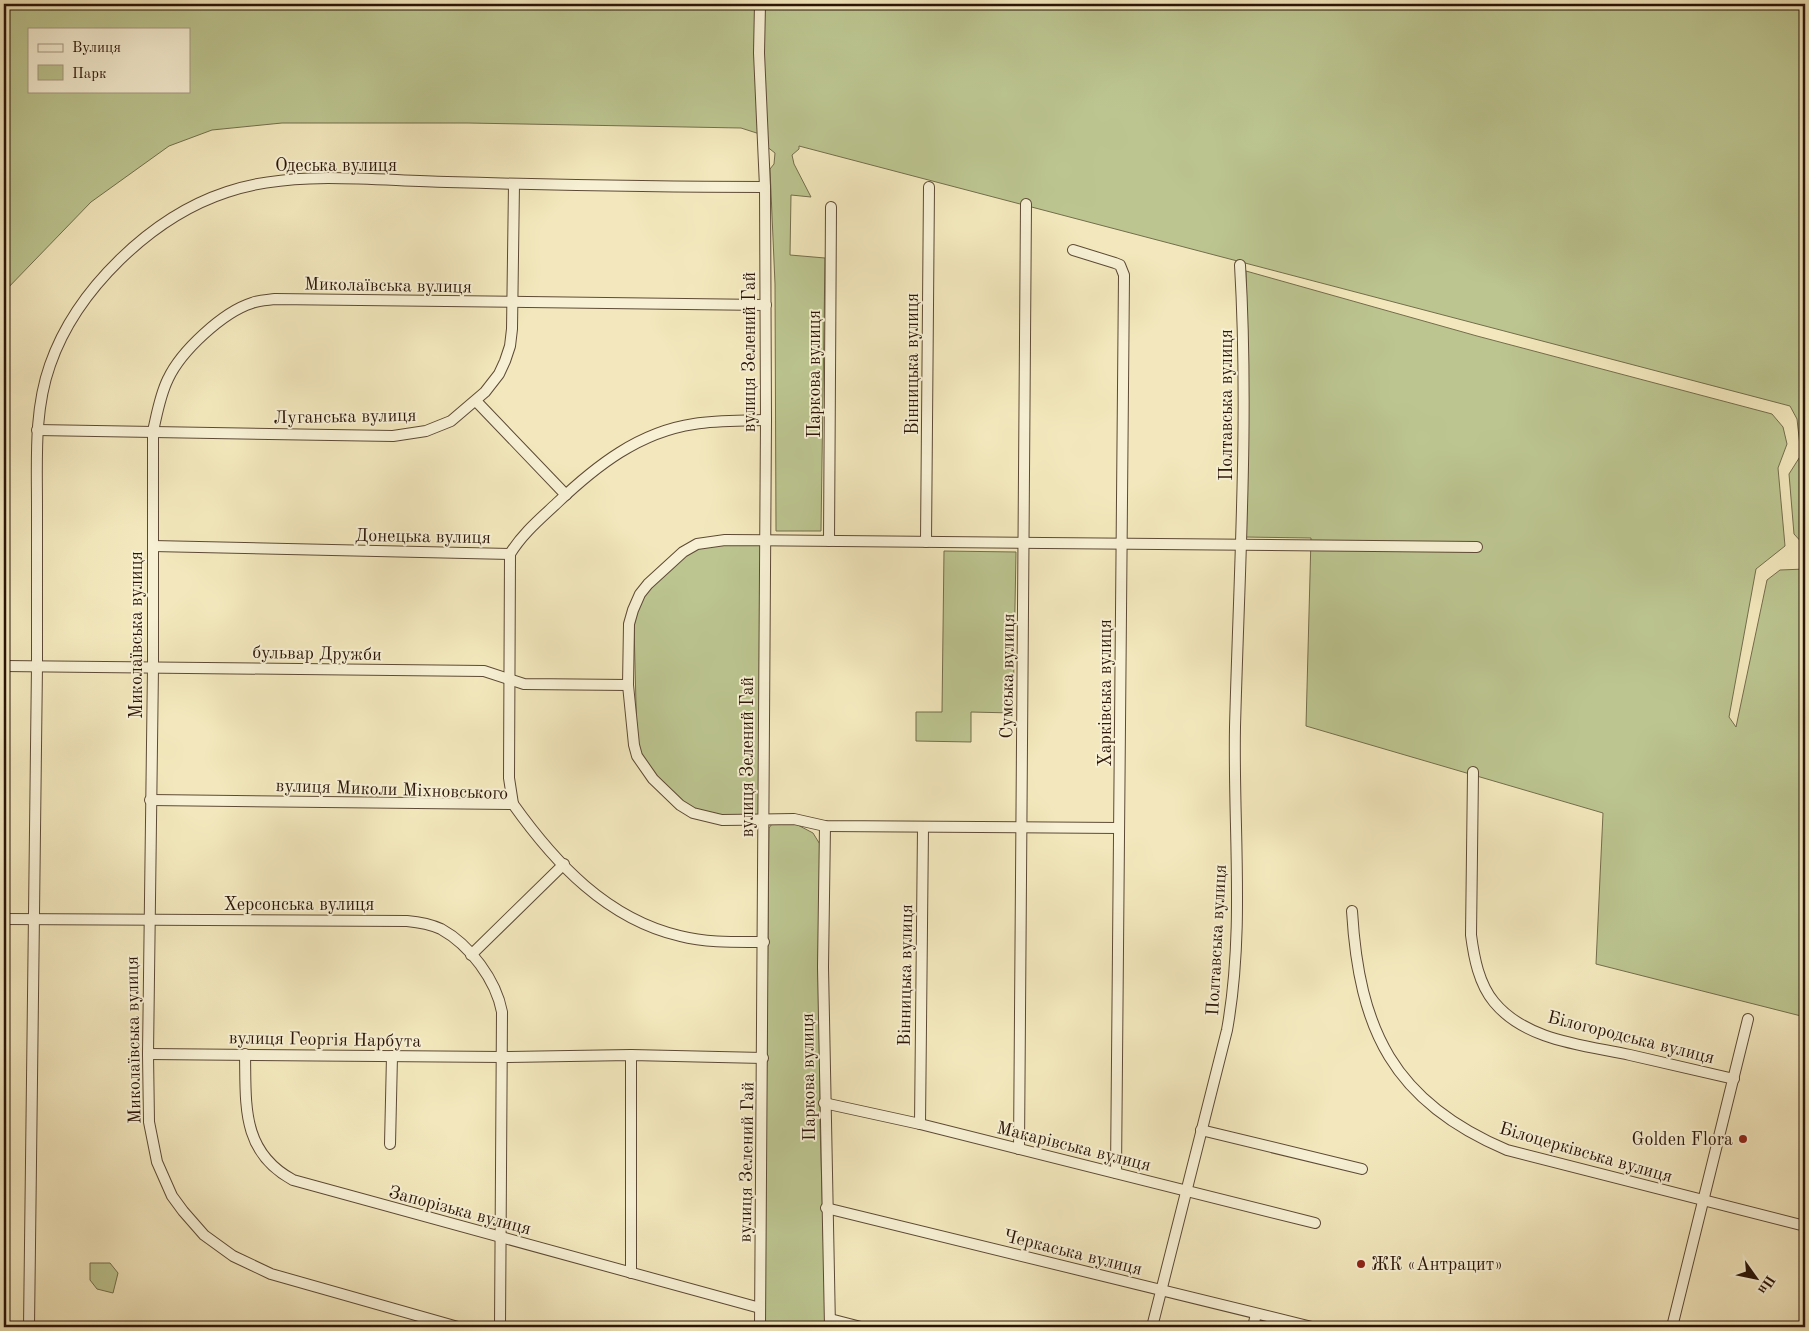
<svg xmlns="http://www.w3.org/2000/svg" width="1809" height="1331" font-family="'Old Standard TT',serif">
  <rect width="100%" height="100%" fill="#f3e8bd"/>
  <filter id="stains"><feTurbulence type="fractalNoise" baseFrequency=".004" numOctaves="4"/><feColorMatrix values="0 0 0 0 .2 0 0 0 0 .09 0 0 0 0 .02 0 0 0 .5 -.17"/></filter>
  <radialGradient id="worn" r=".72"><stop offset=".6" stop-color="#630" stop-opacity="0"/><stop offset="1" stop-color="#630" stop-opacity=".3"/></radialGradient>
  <g fill="#bcc590" stroke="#746d4c" fill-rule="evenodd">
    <path d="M4,4H1805V546L1794,534L1789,474L1801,455L1797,419L1790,406L799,146V149L792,155L794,164L811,197L791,195L790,255L825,258L821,531H776L775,284L770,169L774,164L775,153L766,146V136L741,128L468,123H282L212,130L169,146L91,202L4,292ZM29,29H189V91H29Z"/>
    <polygon points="1246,271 1477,336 1772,414 1783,427 1787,444 1778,468 1785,546 1756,569 1729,717 1736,727 1767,580 1780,570 1805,569 1805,1017 1596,964 1603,813 1306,726 1311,538 1245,537"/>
    <path d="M764,539L763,821C749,819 703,815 694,810C674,799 644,764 637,743L634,626L637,610L647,591L687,554L705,545Z"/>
    <polygon points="944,551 1016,552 1013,713 971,712 971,742 916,741 916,712 942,712"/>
    <polygon points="794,823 813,833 821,846 820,1125 826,1327 764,1327 769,828 772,824"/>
    <polygon points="90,1263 110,1263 118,1273 113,1293 97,1289 90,1280"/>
  </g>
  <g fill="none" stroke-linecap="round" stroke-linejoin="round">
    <defs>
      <g id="minor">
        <polyline points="1073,250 1115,263 1120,265 1124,275 1116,1173"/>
        <polyline points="476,401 566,495"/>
        <polyline points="37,430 393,436 426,431 451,421 485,392 499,374 505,361 510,346 512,329 514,184"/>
        <polyline points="829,541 831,207"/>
        <polyline points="926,542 929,187"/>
        <path d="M153,546L510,554C522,534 540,519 557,503C596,466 639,432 694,424C718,420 742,421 766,420"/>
        <polyline points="510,554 509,778 513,804"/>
        <polyline points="4,666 484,671 524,684 628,685"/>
        <path d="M1473,772L1471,935C1474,958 1479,984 1494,1002C1526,1041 1584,1045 1630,1055C1664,1063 1699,1071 1734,1079"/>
        <path d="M150,800L513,804C555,863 607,919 680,936C707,943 736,942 764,942"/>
        <polyline points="825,826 823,967 830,1327"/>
        <polyline points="1119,828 825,826 794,819 722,820 693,813 680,805 653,779 637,756 634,745 628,685 629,624 633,610 640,594 648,584 683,552 697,544 725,540 1477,547"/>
        <path d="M1352,911C1359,1029 1393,1102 1507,1150L1805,1226"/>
        <path d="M4,919L407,921C418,922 430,924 441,929C470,945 496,980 502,1012L500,1327"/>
        <polyline points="471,955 564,864"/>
        <polyline points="148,1054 502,1057 631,1055 763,1058"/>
        <path d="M245,1054C246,1105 241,1152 293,1180L760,1308"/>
        <polyline points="824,1103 920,1124 1315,1223"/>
        <polyline points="920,1124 923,827"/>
        <polyline points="1201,1130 1362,1169"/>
        <polyline points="390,1144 392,1056"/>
        <polyline points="1019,1149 1026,204"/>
        <polyline points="826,1208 1312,1327"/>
        <polyline points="631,1273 631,1055"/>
        <polyline points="830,1319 861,1327"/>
        <path d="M29,1327C32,1106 35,885 37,665C37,612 37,559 37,506C37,459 34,410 50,365C76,290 151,217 227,192C294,169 377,181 447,182C553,185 659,187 765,187"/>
        <path d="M458,1327L271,1274L233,1256L204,1235L183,1211L172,1196L157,1162L149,1122L148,1054L153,667V431C157,414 160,395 168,379C181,351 223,312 252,303C259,300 268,300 275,299L766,305"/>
        <polyline points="760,1327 766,420 765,187 759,53 760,4"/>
        <path d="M1152,1327L1227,1030C1245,930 1233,827 1235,727C1239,573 1249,418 1240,265"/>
        <polyline points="1253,1327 1256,1314"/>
        <polyline points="1672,1327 1748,1019"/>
      </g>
    </defs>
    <use href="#minor" stroke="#5d4a35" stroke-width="12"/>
    <use href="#minor" stroke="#f7f0d4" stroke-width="10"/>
  </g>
  <g fill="#8f2418" stroke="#f7f0d4" stroke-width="2">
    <circle cx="1743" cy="1139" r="5"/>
    <circle cx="1361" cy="1264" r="5"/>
  </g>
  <g text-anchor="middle" stroke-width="4" stroke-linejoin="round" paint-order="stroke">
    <g font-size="18" fill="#2b1508" stroke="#f7f0d4">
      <text x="336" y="171">Одеська вулиця</text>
      <text transform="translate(388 285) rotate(1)" y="6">Миколаївська вулиця</text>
      <text transform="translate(749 352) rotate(-90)" y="6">вулиця Зелений Гай</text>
      <text transform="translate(912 364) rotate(-90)" y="6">Вінницька вулиця</text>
      <text transform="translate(814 374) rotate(-90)" y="6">Паркова вулиця</text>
      <text transform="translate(1226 405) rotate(-90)" y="6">Полтавська вулиця</text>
      <text transform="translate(345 416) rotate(-1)" y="6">Луганська вулиця</text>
      <text transform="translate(423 536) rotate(1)" y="6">Донецька вулиця</text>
      <text transform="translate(136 635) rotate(-90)" y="6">Миколаївська вулиця</text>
      <text transform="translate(317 653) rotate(1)" y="6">бульвар Дружби</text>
      <text transform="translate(1007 676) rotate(-89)" y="6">Сумська вулиця</text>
      <text transform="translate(1105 693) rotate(-90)" y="6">Харківська вулиця</text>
      <text transform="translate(747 757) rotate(-90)" y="6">вулиця Зелений Гай</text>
      <text transform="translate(392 789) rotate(2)" y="6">вулиця Миколи Міхновського</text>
      <text x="299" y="910">Херсонська вулиця</text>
      <text transform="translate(1216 940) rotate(-87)" y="6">Полтавська вулиця</text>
      <text transform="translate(905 975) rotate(-89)" y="6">Вінницька вулиця</text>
      <text transform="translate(1631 1037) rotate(14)" y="6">Білогородська вулиця</text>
      <text transform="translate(325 1039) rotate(1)" y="6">вулиця Георгія Нарбута</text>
      <text transform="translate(133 1040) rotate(-91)" y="6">Миколаївська вулиця</text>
      <text transform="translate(808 1077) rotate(-91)" y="6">Паркова вулиця</text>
      <text transform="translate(1074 1146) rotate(14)" y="6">Макарівська вулиця</text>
      <text transform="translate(1586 1152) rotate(16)" y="6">Білоцерківська вулиця</text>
      <text transform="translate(746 1162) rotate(-89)" y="6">вулиця Зелений Гай</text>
      <text transform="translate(460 1210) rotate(15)" y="6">Запорізька вулиця</text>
      <text transform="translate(1073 1252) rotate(14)" y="6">Черкаська вулиця</text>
    </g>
    <g font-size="18" fill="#2b1508" stroke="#f7f0d4" text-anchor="end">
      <text x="1733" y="1145">Golden Flora</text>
      <text x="1371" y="1270" text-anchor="start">ЖК «Антрацит»</text>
    </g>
  </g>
  <rect width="1809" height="1331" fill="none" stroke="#f3e8bd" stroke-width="20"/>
  <rect x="5" y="5" width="1799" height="1321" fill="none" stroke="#2b1508" stroke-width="2.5"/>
  <rect x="10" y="10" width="1789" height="1311" fill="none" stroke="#2b1508"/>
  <rect x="28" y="28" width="162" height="65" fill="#f7f0d4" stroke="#a59882"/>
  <rect x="38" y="44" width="25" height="8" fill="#f7f0d4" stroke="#a59882"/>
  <text x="72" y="52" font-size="15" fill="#2b1508">Вулиця</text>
  <rect x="38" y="65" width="25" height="15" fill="#bcc590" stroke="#a59882"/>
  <text x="72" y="78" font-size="15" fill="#2b1508">Парк</text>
  <g transform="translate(1756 1278) rotate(123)" stroke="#f7f0d4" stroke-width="4" paint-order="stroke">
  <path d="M0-4L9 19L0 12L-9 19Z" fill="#2b1508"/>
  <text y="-8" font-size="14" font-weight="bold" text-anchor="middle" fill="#2b1508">Пн</text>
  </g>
  <rect width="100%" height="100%" filter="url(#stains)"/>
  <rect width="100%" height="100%" fill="url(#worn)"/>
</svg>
